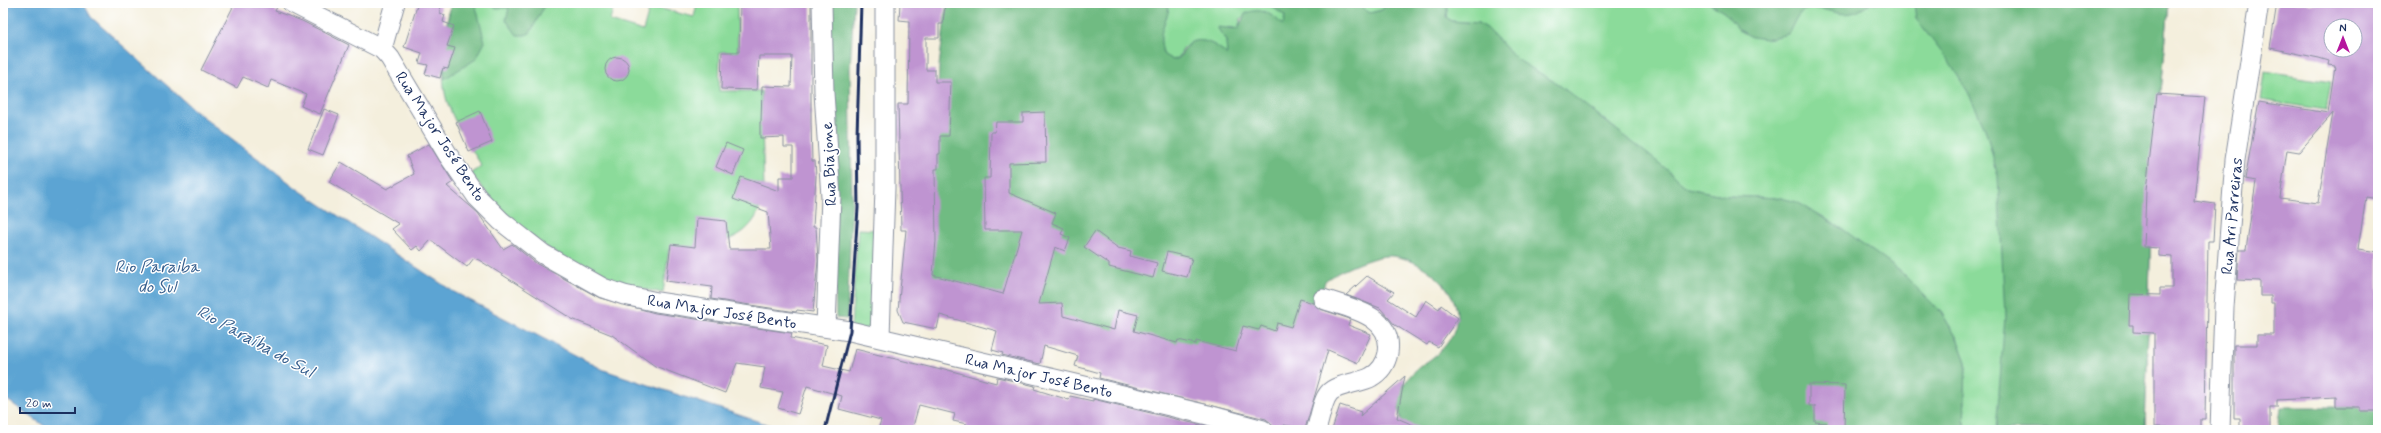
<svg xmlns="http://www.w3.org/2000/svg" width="2381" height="433" font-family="Mynerve,sans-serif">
  <rect width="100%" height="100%" fill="#fff"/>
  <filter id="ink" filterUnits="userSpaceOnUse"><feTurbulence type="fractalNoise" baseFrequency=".025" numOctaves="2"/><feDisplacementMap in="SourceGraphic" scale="8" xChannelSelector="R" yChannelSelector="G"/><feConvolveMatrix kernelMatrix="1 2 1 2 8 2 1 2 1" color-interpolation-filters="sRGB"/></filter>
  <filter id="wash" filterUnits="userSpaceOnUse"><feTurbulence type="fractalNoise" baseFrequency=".012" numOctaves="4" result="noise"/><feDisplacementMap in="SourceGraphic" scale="16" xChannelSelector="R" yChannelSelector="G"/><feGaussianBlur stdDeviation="0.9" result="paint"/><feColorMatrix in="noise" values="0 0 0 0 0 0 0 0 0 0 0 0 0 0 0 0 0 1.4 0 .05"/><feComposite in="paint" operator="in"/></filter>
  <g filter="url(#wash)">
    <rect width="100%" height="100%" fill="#f4efdd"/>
    <g fill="#8bdb9a" stroke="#53857c">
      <path d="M451,3H614L610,21L643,31L650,6L694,17L697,3H737L738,52H720L719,91H761L764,190C757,245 714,245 669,249L663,293C644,289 624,287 606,280C554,258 504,220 471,173L482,166C470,147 457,128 449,107C438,81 444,30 451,3Z"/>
      <path d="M1168,3H1267L1285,16L1283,26L1265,11L1241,18L1238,29L1229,27L1221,32L1226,41L1227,55C1217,44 1201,37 1186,46C1182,49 1180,56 1177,59L1170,60C1146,47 1170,20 1168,3Z"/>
      <polygon points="1359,3 1388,3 1382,10 1370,13 1362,8"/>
      <polygon points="1448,3 2169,3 2152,192 2145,430 1964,430 1966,362 1957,338 1941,312 1901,272 1822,216 1781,198 1727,196 1687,188 1601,117 1518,60 1478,23 1451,21 1446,17"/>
      <polygon points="2265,72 2331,82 2326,110 2261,100"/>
      <polygon points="858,229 878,230 871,331 851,328"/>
    </g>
    <g fill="#70bb82" stroke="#467570">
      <polygon points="451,3 475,3 485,42 476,59 444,79 444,43"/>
      <polygon points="491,3 546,3 530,33 525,35 517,35 506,20 509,8 494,8"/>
      <polygon points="828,3 854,3 850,69 852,197 847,319 836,318"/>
      <path d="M947,3H1168C1172,19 1154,27 1164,55L1173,60L1179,58L1189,43C1202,36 1218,45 1227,55L1226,41L1217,27L1238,29L1245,14C1260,6 1272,14 1283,25L1285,16L1267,3H1359L1362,8L1370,13L1382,10L1388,3H1448L1446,17L1451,21L1478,23L1487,28L1518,60L1558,84L1664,167L1687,188L1727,196L1781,198L1797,202L1844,230L1901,272L1941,312L1957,338L1966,362L1964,430H1408C1391,411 1399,384 1417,369C1425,362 1436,357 1443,348C1451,340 1457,327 1457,315C1457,285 1414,254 1386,256C1371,257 1336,272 1325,281L1303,372L928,292L939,66Z"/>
      <path d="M1709,3H1870C1842,28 1825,0 1803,11C1796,15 1792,28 1788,34L1766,39L1752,37L1739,30L1725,13Z"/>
      <polygon points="1914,3 2169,3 2152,192 2145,430 1996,430 2005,316 1998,176 1985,128 1968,92 1949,62 1916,19"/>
      <polygon points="2281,407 2378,407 2378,430 2278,430"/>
    </g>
    <polygon fill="#5ca4d3" stroke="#3c6a98" points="3,3 83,3 91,17 193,109 299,190 454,292 604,370 784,430 50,430 3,397"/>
    <g id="blocks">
      <g fill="#bf94d1" fill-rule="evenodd">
        <polygon points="235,3 279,3 275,11 302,21 349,45 320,114 301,106 306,94 271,80 268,88 243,77 237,88 201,70"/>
        <polygon points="418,3 441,3 440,13 445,15 443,22 454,26 447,46 455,48 448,69 443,68 440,78 425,74 428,65 419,63 422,53 404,47"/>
        <polygon points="740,3 811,3 811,122 812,161 815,161 816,176 813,227 816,227 818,261 813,312 797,310 796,312 711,299 712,287 666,281 671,244 695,247 697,218 726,221 729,249 771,249 768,212 733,199 741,177 779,191 779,177 793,177 793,147 784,147 784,137 760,138 760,122 761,122 762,86 791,87 792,56 759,56 757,90 721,89 722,52 739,52"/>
        <polygon points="900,3 945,3 943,24 939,24 939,38 926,38 926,70 935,70 935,82 951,82 949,136 940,136 940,154 938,154 938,169 935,169 936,241 933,275 1003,294 1022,230 985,230 984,178 990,178 991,132 995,132 996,122 1023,122 1023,113 1045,112 1046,162 1009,163 1009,193 1056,213 1052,223 1064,228 1061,234 1070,238 1065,251 1055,247 1039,304 1062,303 1063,316 1114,330 1118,310 1138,315 1134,331 1177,343 1178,340 1196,344 1196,341 1236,351 1243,326 1259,330 1261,326 1275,331 1277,323 1291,327 1300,299 1313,303 1320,309 1350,319 1348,325 1371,334 1358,363 1328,350 1305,429 1284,425 1283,430 1274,430 1271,423 1266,419 1099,378 1100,373 1075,366 1078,356 1044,346 1040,364 1002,355 1003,353 992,350 997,331 940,315 937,329 903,322 898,310 906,230 901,230 898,104 908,104 909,21 899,20"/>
        <path d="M2277,3H2378V199L2366,197L2358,249L2378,252V411H2360V407H2336V397L2277,400V407H2270V430H2240V418H2234V345H2257V335H2274V303H2271V296H2260V281L2237,280L2239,250H2246L2256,181L2245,179L2259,102L2328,113L2335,66L2328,65L2329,61L2319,58L2270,48ZM2331,26H2355V50H2331ZM2333,113L2318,203L2280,198L2287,150L2299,152Z"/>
        <circle cx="617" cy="69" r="12"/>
        <polygon points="2157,94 2205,97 2194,201 2215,204 2213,241 2208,241 2205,419 2201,419 2201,430 2168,430 2168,427 2154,427 2154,333 2133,332 2133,325 2129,325 2130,294 2160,295 2160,288 2172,288 2172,257 2159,256 2159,248 2144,247 2146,190"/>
        <polygon points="324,109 339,115 323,155 308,149"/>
        <polygon points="480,111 492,142 469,152 456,122"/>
        <polygon points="726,143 743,150 733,175 716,167"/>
        <polygon points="429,144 453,182 447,186 478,213 503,249 512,244 537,264 600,298 655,313 792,333 791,338 827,345 823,366 849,372 855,349 941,370 941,368 996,383 997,377 1035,386 1034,389 1069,400 1070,396 1093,401 1093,399 1221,430 965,430 967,424 953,421 955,414 919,405 912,430 878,430 881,420 839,409 842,396 807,386 798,414 778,408 783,392 761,388 765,367 737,363 725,393 655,366 612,335 572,319 479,260 474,258 467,267 431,240 421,251 417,246 412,250 392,229 399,224 329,182 341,162 387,189 414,174 407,156"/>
        <polygon points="1095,231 1118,248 1131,251 1130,256 1157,263 1153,278 1109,267 1109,264 1084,247"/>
        <polygon points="1167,252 1192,258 1187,277 1162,271"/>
        <polygon points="1367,276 1394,292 1388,299 1416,317 1426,300 1439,309 1441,305 1458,318 1438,347 1429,342 1427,345 1395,325 1380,308 1346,295"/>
        <polygon points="1405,376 1397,418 1425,430 1332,430 1340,405 1361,412 1360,416"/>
        <polygon points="1809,384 1845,385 1844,430 1827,430 1827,423 1815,422 1815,406 1809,406"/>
      </g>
    </g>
  </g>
  <g filter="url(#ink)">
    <use href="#blocks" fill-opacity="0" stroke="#888f9e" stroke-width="1"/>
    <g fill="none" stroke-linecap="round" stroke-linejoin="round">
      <defs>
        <g id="minor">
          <polyline points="292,3 382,49 390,58 448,155 477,197 501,221 543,254 603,288 624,295 657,302 850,331 1208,415 1263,430"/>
          <polyline points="822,3 824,93 831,197 826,326"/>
          <polyline points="382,49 395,3"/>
          <polyline points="880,337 885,188 885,3"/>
          <path d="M1316,430C1320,419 1322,401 1329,393C1336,384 1361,383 1371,377C1380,372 1386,363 1388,353C1394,315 1349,308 1323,299"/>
          <polyline points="2220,430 2224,307 2235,160 2259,3"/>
        </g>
      </defs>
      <use href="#minor" stroke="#888f9e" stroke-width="21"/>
      <use href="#minor" stroke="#fff" stroke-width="19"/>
      <polyline stroke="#1b2f5e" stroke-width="3" points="825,430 850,331 858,208 857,135 861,3"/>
    </g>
  </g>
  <g text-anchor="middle" stroke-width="3" stroke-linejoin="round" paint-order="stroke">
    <g font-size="16" fill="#1b2f5e" stroke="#fff">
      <text transform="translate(441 136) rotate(57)" y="6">Rua Major José Bento</text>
      <text transform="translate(828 164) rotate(-93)" y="6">Rua Biajone</text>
      <text transform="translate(2231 216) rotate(-85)" y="6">Rua Ari Parreiras</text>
      <text transform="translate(722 311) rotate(9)" y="6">Rua Major José Bento</text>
      <text transform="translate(1039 375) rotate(13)" y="6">Rua Major José Bento</text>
    </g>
    <g font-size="17" font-style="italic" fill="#355e8d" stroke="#fff">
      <text x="157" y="272">Rio Paraiba<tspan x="157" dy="20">do Sul</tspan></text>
      <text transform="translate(256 341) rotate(29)" y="6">Rio Paraíba do Sul</text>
    </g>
  </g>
  <rect width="2381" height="433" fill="none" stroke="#fff" stroke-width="16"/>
  <g transform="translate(2343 38)"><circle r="19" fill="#ffffff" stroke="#a4acbf"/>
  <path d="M0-3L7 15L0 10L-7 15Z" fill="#b5179e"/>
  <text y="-6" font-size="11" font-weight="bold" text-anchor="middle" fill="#1b2f5e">N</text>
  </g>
  <path d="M20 407v6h55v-6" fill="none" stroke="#1b2f5e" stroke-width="2"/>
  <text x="26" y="407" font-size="12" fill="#1b2f5e" stroke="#ffffff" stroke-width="3" paint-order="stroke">20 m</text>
</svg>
